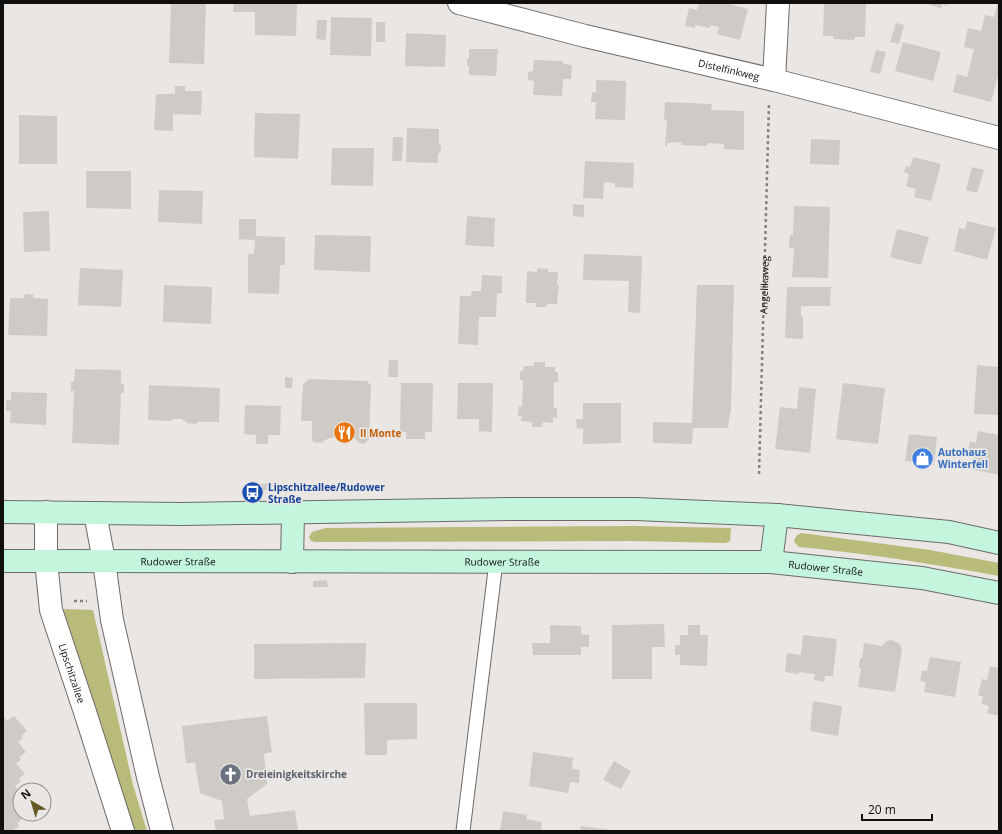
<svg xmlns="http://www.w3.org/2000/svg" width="1002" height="834" font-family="'Open Sans',sans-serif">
  <rect width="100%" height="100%" fill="#e9e6e3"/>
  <g fill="#b8bb79">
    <polygon points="632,526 731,528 730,541 726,543 631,541 315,542 311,541 309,537 312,532 326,528"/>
    <path d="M801,533L930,550L999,563V576C933,564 866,553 799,547L794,542C795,537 797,535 801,533Z"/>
    <polygon points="63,609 93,610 133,785 147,831 135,831"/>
  </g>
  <g fill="#cecbc7">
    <polygon points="171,3 206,3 204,64 169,63"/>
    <polygon points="234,3 297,3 296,36 255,35 255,12 233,12"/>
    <polygon points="699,3 725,3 748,9 740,40 717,34 719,27 711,25 710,28 695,25 695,28 685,26 689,8 697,10"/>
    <polygon points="824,3 866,3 865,37 855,37 854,40 834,39 833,36 823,36"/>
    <polygon points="923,3 948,3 947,6 942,4 941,8"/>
    <polygon points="998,3 999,3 999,72 991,102 953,92 957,74 967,77 974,49 964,47 968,28 981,31 985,15 994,17"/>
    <polygon points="331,17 372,18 371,56 330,55"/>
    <polygon points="317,20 327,20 326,40 316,39"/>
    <rect x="376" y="22" width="9" height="20"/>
    <polygon points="896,23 904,25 899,44 890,42"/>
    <polygon points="406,33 446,35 445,67 405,66"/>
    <polygon points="903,42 941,52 933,81 895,71"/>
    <polygon points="469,49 498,49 496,76 469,75 469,66 467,66 467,59 469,58"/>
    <polygon points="876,50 886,52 880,74 870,72"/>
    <polygon points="534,60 563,61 563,64 572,65 571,79 563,79 562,96 533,95 534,81 528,80 528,72 533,71"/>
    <polygon points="596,80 626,81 625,120 595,119 596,102 591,102 592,92 596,93"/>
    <polygon points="175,86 185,86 185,91 202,91 201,115 173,114 173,131 154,130 156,94 175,94"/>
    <polygon points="665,102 712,104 711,110 744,111 744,150 724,149 724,144 707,143 707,146 681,145 682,142 667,143 667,146 665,146 667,120 664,120"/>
    <polygon points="255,113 300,114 298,159 254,157"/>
    <polygon points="19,115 57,116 57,164 19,164"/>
    <polygon points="407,128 439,129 439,143 441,146 441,151 438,154 438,163 406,162"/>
    <polygon points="393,137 403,137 402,161 392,161"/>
    <polygon points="811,139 840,140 839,165 810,164"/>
    <polygon points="332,148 374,148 373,186 331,185"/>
    <polygon points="913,157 941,164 931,201 914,197 916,189 906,186 909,174 904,172 906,166 910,167"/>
    <polygon points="585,161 634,163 633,188 615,187 615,183 604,182 603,199 583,198"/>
    <polygon points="972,167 984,170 977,193 966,190"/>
    <polygon points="86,171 131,171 131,209 86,208"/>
    <polygon points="159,190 203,191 202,224 158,222"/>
    <polygon points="573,204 584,205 584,217 573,216"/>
    <polygon points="794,206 830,207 828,278 792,277 794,248 789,248 790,235 793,235"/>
    <polygon points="49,211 50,251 24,252 23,212"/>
    <polygon points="467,216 495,218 494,247 465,245"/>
    <polygon points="239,219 256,219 256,236 285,237 285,265 280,265 279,294 248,293 248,254 254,254 255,240 239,239"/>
    <polygon points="967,221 996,228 987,260 954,251 959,228 965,229"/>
    <polygon points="897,229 929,237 921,265 890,257"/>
    <polygon points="315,235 371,236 370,272 314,270"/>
    <polygon points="584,254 642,256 640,313 628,312 629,281 583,280"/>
    <polygon points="80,268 123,270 121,307 78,305"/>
    <polygon points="537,268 548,269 548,272 558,272 557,285 559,285 557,304 547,304 546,307 536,307 536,303 526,303 527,271 537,272"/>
    <polygon points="482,275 502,276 502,293 497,293 496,317 479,317 478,345 458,344 460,296 471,296 472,291 481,291"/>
    <polygon points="164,285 212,287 211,324 163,322"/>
    <polygon points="697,285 734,285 731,409 728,428 693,428 692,444 653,443 653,422 692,423"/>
    <polygon points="787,287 831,287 830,306 801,306 801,316 803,317 803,339 785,338"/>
    <polygon points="25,294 34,295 33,298 48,299 47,336 8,335 10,298 24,298"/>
    <polygon points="389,360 398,360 398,377 388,377"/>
    <polygon points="534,362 545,362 545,367 555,367 555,372 558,372 558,382 554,382 554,408 557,408 557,418 553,417 553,423 543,422 542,427 532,427 532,422 521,421 522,416 518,416 519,406 522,407 523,381 520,380 520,371 523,371 524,366 534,366"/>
    <polygon points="977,365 999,367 999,415 974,414"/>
    <polygon points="75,369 121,370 121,383 124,384 124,393 121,393 119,445 72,443 74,391 71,391 71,382 74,381"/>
    <polygon points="285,377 293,378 292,388 285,388"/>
    <polygon points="309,379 367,381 371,386 369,439 364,444 359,443 354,438 329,438 321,443 313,442 312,437 312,421 301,421 303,384"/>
    <polygon points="401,383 433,383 432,432 425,432 425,439 406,439 406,432 400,432"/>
    <polygon points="458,383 493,383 492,432 479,431 479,419 457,419"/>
    <polygon points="843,383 885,388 878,444 836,439"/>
    <polygon points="149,385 220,388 219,422 197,422 197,424 186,423 186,421 183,421 183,419 172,419 172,421 148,420"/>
    <polygon points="799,387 816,389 810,453 775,449 780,407 797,409"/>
    <polygon points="11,392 47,393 46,425 10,423 11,411 6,411 6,400 11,400"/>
    <polygon points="583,403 621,403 621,443 583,444 583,428 577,429 576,419 583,419"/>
    <polygon points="245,405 281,406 280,435 268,435 268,444 256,444 256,435 244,434"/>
    <polygon points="978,431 999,435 999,475 971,469 973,455 967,454 970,441 976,443"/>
    <polygon points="909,434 937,437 934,465 905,461"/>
    <rect x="257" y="484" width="15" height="6"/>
    <polygon points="327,580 328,587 313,587 313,581"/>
    <polygon points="664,624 665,647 652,647 652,679 612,679 612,625"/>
    <polygon points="550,625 581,626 581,634 589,635 589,647 581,647 581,655 533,655 532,643 550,643"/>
    <polygon points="688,625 700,625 700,635 708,635 707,666 680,665 680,655 675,655 675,645 680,645 680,635 688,635"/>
    <polygon points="803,635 837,639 833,676 825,676 824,682 814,680 815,674 799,672 798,674 785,672 787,653 801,655"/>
    <polygon points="892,640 900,644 902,649 895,692 858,687 861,668 859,668 860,658 862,658 864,643 882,646 886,641"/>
    <polygon points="366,643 365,678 254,679 254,644"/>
    <polygon points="930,657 961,662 955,697 924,692 926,682 920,681 922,671 927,671"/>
    <polygon points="990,666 999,668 999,716 987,713 989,706 981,704 983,697 978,695 982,679 987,680"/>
    <polygon points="813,701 842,706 838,736 810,731"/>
    <polygon points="364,703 417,703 417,739 387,740 387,755 365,755"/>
    <polygon points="3,716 7,721 14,716 27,731 21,736 23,738 18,742 26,752 19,757 21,760 16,763 25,774 19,778 21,781 15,786 20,793 20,799 16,802 19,805 15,808 23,818 17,823 19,826 12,831 3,831"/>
    <polygon points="267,716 272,752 264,754 267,784 247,799 250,816 295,810 298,831 216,831 214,820 224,819 222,801 200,793 195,763 186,763 182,726"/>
    <polygon points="533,752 573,758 572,769 580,770 579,783 570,782 568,793 529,786"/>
    <polygon points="614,761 631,771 621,789 603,780"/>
    <polygon points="503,811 527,815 526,819 542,822 541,831 500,831"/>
    <polygon points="581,826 611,830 611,831 580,831"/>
  </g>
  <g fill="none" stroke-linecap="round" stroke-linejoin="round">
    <defs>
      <polyline id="service" points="463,831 496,562"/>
      <g id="minor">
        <path id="s2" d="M459,3L585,36L774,80L999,138"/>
        <polyline points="774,80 778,3"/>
      </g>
      <g id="tertiary">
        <path id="s3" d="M46,512V561L51,610L85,712L123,831"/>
        <polyline points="95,513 104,561 112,620 148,777 162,831"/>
      </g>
      <g id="secondary">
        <polyline points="3,512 182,514 509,509 636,509 777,515 949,532 999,543"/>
        <path id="s4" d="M3,561L771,562L922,578L999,593"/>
        <polyline points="292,562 293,513"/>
        <polyline points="771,562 777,515"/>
      </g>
    </defs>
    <use href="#service" stroke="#6d6a67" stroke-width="15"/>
    <use href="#minor" stroke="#6d6a67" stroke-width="24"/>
    <use href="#tertiary" stroke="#6d6a67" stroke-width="24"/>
    <use href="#secondary" stroke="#6d6a67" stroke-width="24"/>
    <g stroke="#848280" stroke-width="2.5" stroke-dasharray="3 3" stroke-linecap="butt">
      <path id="s1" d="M759,474L769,102"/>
      <polyline points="74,601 87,601"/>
    </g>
    <use href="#service" stroke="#fff" stroke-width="13"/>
    <use href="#minor" stroke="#fff" stroke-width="22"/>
    <use href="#tertiary" stroke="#fff" stroke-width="22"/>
    <use href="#secondary" stroke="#c3f6dc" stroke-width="22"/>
  </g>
  <defs>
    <symbol id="restaurant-disc" viewBox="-11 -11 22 22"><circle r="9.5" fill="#e8710a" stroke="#e9e6e3"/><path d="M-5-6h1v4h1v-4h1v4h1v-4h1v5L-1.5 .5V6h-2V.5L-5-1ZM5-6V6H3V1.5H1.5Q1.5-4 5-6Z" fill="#fff"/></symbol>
    <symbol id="shop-disc" viewBox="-11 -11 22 22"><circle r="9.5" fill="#3f7fe0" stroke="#e9e6e3"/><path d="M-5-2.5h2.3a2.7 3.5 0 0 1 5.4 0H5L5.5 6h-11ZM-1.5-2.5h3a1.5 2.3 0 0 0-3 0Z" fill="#fff"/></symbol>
    <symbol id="bus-disc" viewBox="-11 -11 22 22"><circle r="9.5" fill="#1a4fb4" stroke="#e9e6e3"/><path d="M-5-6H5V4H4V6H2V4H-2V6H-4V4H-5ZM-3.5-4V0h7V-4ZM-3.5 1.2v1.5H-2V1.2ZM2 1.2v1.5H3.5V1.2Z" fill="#fff"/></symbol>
    <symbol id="church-disc" viewBox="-11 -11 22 22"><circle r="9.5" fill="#6b7280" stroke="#e9e6e3"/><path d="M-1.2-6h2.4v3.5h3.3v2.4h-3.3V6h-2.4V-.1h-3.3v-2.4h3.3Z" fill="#fff"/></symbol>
  </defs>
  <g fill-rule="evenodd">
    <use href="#restaurant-disc" x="332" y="420" width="25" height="25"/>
    <use href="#shop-disc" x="910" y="446" width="25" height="25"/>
    <use href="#bus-disc" x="240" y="480" width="25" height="25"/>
    <use href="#church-disc" x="218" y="762" width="25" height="25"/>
  </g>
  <g text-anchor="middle" stroke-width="3.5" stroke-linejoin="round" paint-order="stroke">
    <g font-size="10" fill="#100f0e" stroke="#e9e6e3">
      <text dy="4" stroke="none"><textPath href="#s2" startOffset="278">Distelfinkweg</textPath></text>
      <text dy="4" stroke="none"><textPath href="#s1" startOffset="189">Angelikaweg</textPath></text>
      <text dy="4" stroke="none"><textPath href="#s4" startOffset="175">Rudower Straße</textPath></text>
      <text dy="4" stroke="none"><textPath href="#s4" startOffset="499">Rudower Straße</textPath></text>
      <text dy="4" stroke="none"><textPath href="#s4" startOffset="823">Rudower Straße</textPath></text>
      <text dy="4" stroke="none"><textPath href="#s3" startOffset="165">Lipschitzallee</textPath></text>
    </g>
    <g font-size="10" font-weight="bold" fill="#c56008" stroke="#e9e6e3" text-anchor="start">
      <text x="360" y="437">Il Monte</text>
    </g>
    <g font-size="10" font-weight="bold" fill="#366cbe" stroke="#e9e6e3" text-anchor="start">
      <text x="938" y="456">Autohaus<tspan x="938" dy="12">Winterfell</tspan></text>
    </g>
    <g font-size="10" font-weight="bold" fill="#164399" stroke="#e9e6e3" text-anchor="start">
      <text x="268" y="491">Lipschitzallee/Rudower<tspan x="268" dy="12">Straße</tspan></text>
    </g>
    <g font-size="10" font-weight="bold" fill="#5b616d" stroke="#e9e6e3" text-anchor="start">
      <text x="246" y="778">Dreieinigkeitskirche</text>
    </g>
  </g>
  <rect width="1002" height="834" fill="none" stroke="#100f0e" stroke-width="8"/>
  <g transform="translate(32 802) rotate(322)"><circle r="19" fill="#e9e6e3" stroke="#92908e"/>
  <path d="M0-3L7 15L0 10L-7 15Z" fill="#655925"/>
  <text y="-6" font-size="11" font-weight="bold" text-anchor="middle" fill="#100f0e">N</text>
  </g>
  <path d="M862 814v6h70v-6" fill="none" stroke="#100f0e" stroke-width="2"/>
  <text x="868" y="814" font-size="12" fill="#100f0e" stroke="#e9e6e3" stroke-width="3" paint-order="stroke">20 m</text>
</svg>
